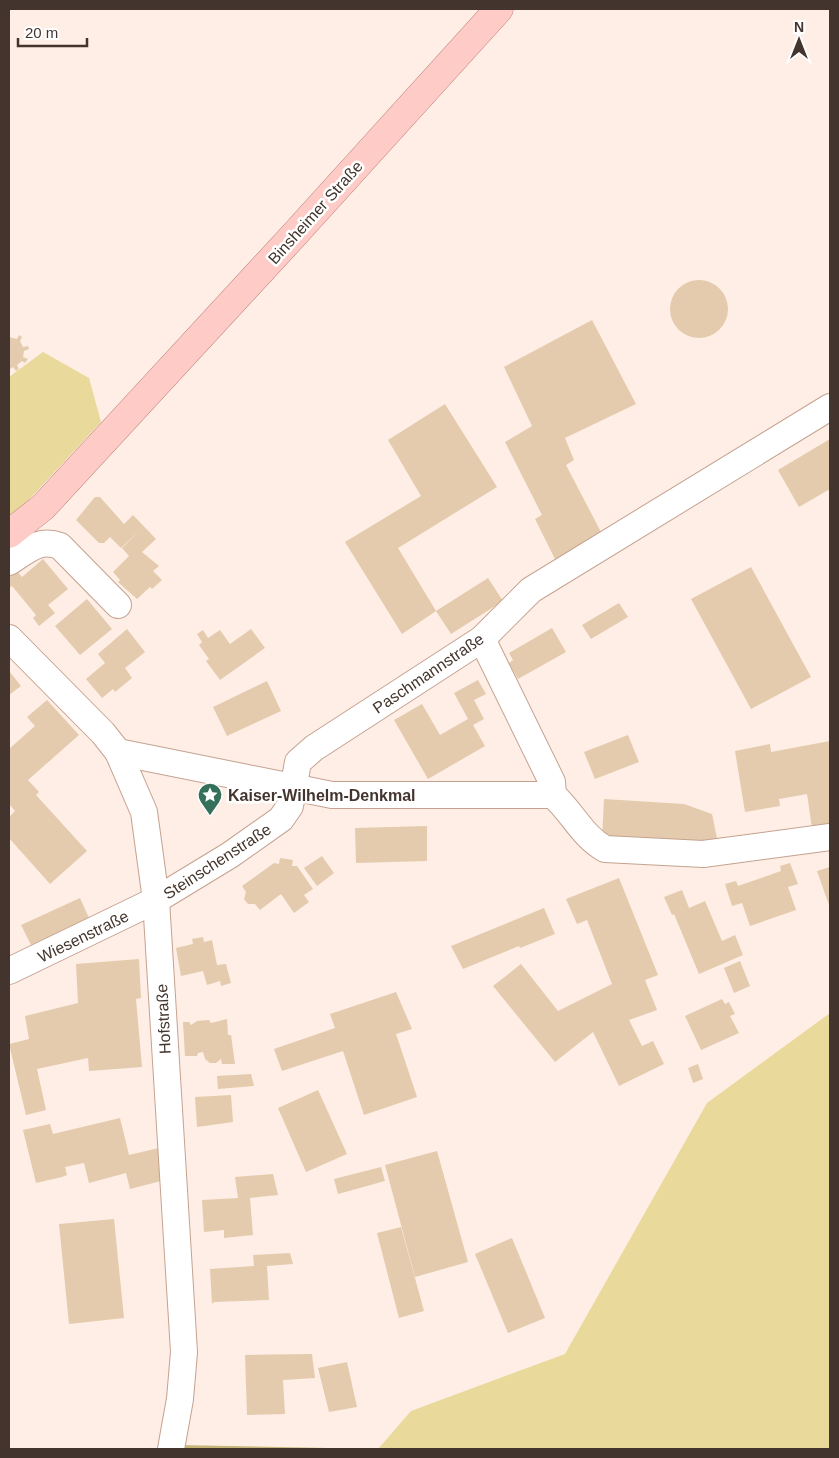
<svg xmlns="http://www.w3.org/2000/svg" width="839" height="1458" font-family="Arial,sans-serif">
  <rect width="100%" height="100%" fill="#feeee6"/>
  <g fill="#e9d99a">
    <polygon points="43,352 89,378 101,422 23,506 9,515 9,377"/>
    <polygon points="830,1013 830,1449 378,1449 411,1411 565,1354 707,1103"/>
  </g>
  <polygon fill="#c5b576" points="176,1445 378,1449 175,1449"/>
  <g fill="#e4cbad">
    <circle cx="699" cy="309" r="29"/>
    <polygon points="592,320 636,404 565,438 574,460 566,465 602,534 555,559 535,519 542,515 505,442 532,426 504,367"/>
    <polygon points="19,335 22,337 20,341 23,347 28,346 29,349 24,351 23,357 28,359 25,363 22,361 17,365 19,369 16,371 13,367 9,370 9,337 17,339"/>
    <polygon points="445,404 497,487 398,548 436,611 488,578 503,601 451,634 436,611 402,634 345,542 421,496 388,440"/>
    <polygon points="830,439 830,489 799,507 778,470"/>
    <polygon points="95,497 100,497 124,524 133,515 156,539 142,552 159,566 153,571 162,580 152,589 150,587 137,599 118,582 120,580 113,572 129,556 122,548 140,530 121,548 110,537 104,543 99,543 76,520"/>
    <polygon points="43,559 68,589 48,605 55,613 39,626 33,618 36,615 12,586 9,588 9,575 15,569 22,577"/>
    <polygon points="751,567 811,677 751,709 691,599"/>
    <polygon points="87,599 112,629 80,655 55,626"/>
    <polygon points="619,603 628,617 591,639 582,625"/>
    <polygon points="552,628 566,652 518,679 509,663 513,660 509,653"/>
    <polygon points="127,629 145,652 125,668 132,678 115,692 113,689 102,698 86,679 105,663 98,654"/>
    <polygon points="251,629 265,648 220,680 206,661 209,659 199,645 202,642 197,634 203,630 208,638 220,630 230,644"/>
    <polygon points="9,671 21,686 9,695"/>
    <polygon points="478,680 486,694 474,700 484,719 473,725 485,746 428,779 394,720 422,704 440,735 468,719 454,693"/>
    <polygon points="267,681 281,711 227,736 213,707"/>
    <polygon points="47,700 79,735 28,780 39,792 36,795 87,851 50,884 9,838 9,817 15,811 9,804 9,749 35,726 27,717"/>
    <polygon points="628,735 639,762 595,779 584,752"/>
    <polygon points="830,741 830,825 812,828 807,794 779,799 780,806 745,812 735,751 770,744 771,752"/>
    <polygon points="604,799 684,804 712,814 718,843 602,840"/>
    <polygon points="427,826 427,861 356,863 355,828"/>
    <polygon points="322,856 334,873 317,886 304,868"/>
    <polygon points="280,858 293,860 292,866 297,866 313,889 304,895 309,902 294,913 281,894 260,910 255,904 248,904 244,899 246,892 242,886 274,863 279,864"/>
    <polygon points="790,863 798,884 788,887 796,910 750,926 742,903 732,906 725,884 736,881 738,886 781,871 780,866"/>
    <polygon points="830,867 830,908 817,871"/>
    <polygon points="619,878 658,975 645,980 657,1010 629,1020 642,1046 653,1041 664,1064 619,1086 593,1032 555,1062 493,986 521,964 558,1011 612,984 587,920 577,924 566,899"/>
    <polygon points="682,890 689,908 705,901 722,941 735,935 743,955 699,974 674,914 672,915 664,897"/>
    <polygon points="80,898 89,918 31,945 21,925"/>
    <polygon points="544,908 555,934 520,948 519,946 463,969 451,946"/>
    <polygon points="203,937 204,942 212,940 217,965 226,964 231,983 221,986 220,981 207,985 203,971 181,976 176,948 193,944 192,939"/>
    <polygon points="139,959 141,998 136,999 142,1067 89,1071 88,1058 37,1069 46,1110 26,1115 9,1044 29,1039 25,1016 78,1003 76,964"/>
    <polygon points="740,961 750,986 734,993 724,968"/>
    <polygon points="396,992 412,1029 396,1034 417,1097 364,1115 343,1051 282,1071 274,1049 335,1028 330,1014"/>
    <polygon points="722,999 725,1004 729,1002 735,1014 730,1016 739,1033 701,1050 685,1016"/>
    <polygon points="227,1019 228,1035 231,1035 235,1064 222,1064 221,1059 216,1063 210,1063 205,1059 203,1052 198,1053 197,1056 185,1056 183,1022 189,1022 191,1025 197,1021 209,1020 211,1023"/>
    <polygon points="698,1064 703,1079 693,1083 688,1068"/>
    <polygon points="251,1074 254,1086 218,1089 217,1076"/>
    <polygon points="318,1090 347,1154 306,1172 278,1108"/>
    <polygon points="231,1095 233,1122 197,1127 195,1097"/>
    <polygon points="120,1118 129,1155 163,1147 165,1180 130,1189 126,1173 89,1183 84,1163 65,1167 67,1175 62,1177 36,1183 23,1130 50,1124 53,1134"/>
    <polygon points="437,1151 468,1262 415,1277 385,1165"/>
    <polygon points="381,1167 385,1181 338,1194 334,1179"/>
    <polygon points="273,1174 278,1195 250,1198 253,1235 224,1238 224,1230 204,1232 202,1200 238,1198 235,1177"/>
    <polygon points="114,1219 124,1318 69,1324 59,1224"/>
    <polygon points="401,1227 424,1311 399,1318 377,1233"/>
    <polygon points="512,1238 545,1318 508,1333 475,1254"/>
    <polygon points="290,1253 293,1264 267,1266 269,1300 214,1302 212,1304 210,1269 254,1266 253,1255"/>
    <polygon points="312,1354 315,1378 283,1380 285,1414 247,1415 245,1355"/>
    <polygon points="347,1362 357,1407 329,1412 318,1368"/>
  </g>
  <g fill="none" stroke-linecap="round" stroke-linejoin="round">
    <defs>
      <g id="minor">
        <path d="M9,562C27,551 38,538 60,546L118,605"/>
        <polyline points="9,638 103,733 118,752 144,812 156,900 184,1352 180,1399 171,1449"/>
        <polyline points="482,639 552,782 553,795"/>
        <path d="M118,752L332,795H553C572,812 583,837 605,849L703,854L830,837"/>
        <polyline points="9,971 156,900 230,855 281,819 290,806 298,762 314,748 482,639 531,590 830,407"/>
      </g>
      <polyline id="major" points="9,534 43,507 294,235 499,9"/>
    </defs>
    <use href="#minor" stroke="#c5a28f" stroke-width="28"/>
    <use href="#major" stroke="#bd8078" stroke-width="29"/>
    <use href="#minor" stroke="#fff" stroke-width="26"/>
    <use href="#major" stroke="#fecbc7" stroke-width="28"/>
  </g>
  <defs>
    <symbol id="sight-pin" viewBox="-11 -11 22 30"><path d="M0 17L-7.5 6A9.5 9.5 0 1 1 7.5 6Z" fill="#35705a" stroke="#fff"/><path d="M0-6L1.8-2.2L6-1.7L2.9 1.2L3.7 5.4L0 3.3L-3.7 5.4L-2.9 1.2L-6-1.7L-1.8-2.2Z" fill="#fff"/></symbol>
  </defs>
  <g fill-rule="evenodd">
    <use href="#sight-pin" x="196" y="781" width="28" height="38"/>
  </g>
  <g text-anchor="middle" stroke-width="5" stroke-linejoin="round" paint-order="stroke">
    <g font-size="16" fill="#43352d" stroke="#fff">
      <text transform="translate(315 212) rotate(-48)" y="6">Binsheimer Straße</text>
      <text transform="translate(428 673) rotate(-34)" y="6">Paschmannstraße</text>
      <text transform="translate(217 861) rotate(-33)" y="6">Steinschenstraße</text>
      <text transform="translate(83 936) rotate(-26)" y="6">Wiesenstraße</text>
      <text transform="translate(163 1019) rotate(-93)" y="6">Hofstraße</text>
    </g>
    <g font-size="16" font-weight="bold" fill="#43352d" stroke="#fff" text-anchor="start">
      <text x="228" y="801">Kaiser-Wilhelm-Denkmal</text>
    </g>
  </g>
  <rect width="839" height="1458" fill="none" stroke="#43352d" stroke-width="20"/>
  <g transform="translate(799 40)" stroke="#ffffff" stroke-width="4" paint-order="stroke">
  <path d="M0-4L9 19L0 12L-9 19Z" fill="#43352d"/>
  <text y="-8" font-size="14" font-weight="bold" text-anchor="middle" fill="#43352d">N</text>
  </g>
  <path d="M18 38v8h69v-8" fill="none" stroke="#43352d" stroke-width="2.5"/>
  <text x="25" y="38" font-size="15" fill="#43352d" stroke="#ffffff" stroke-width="4" paint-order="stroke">20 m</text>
</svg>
